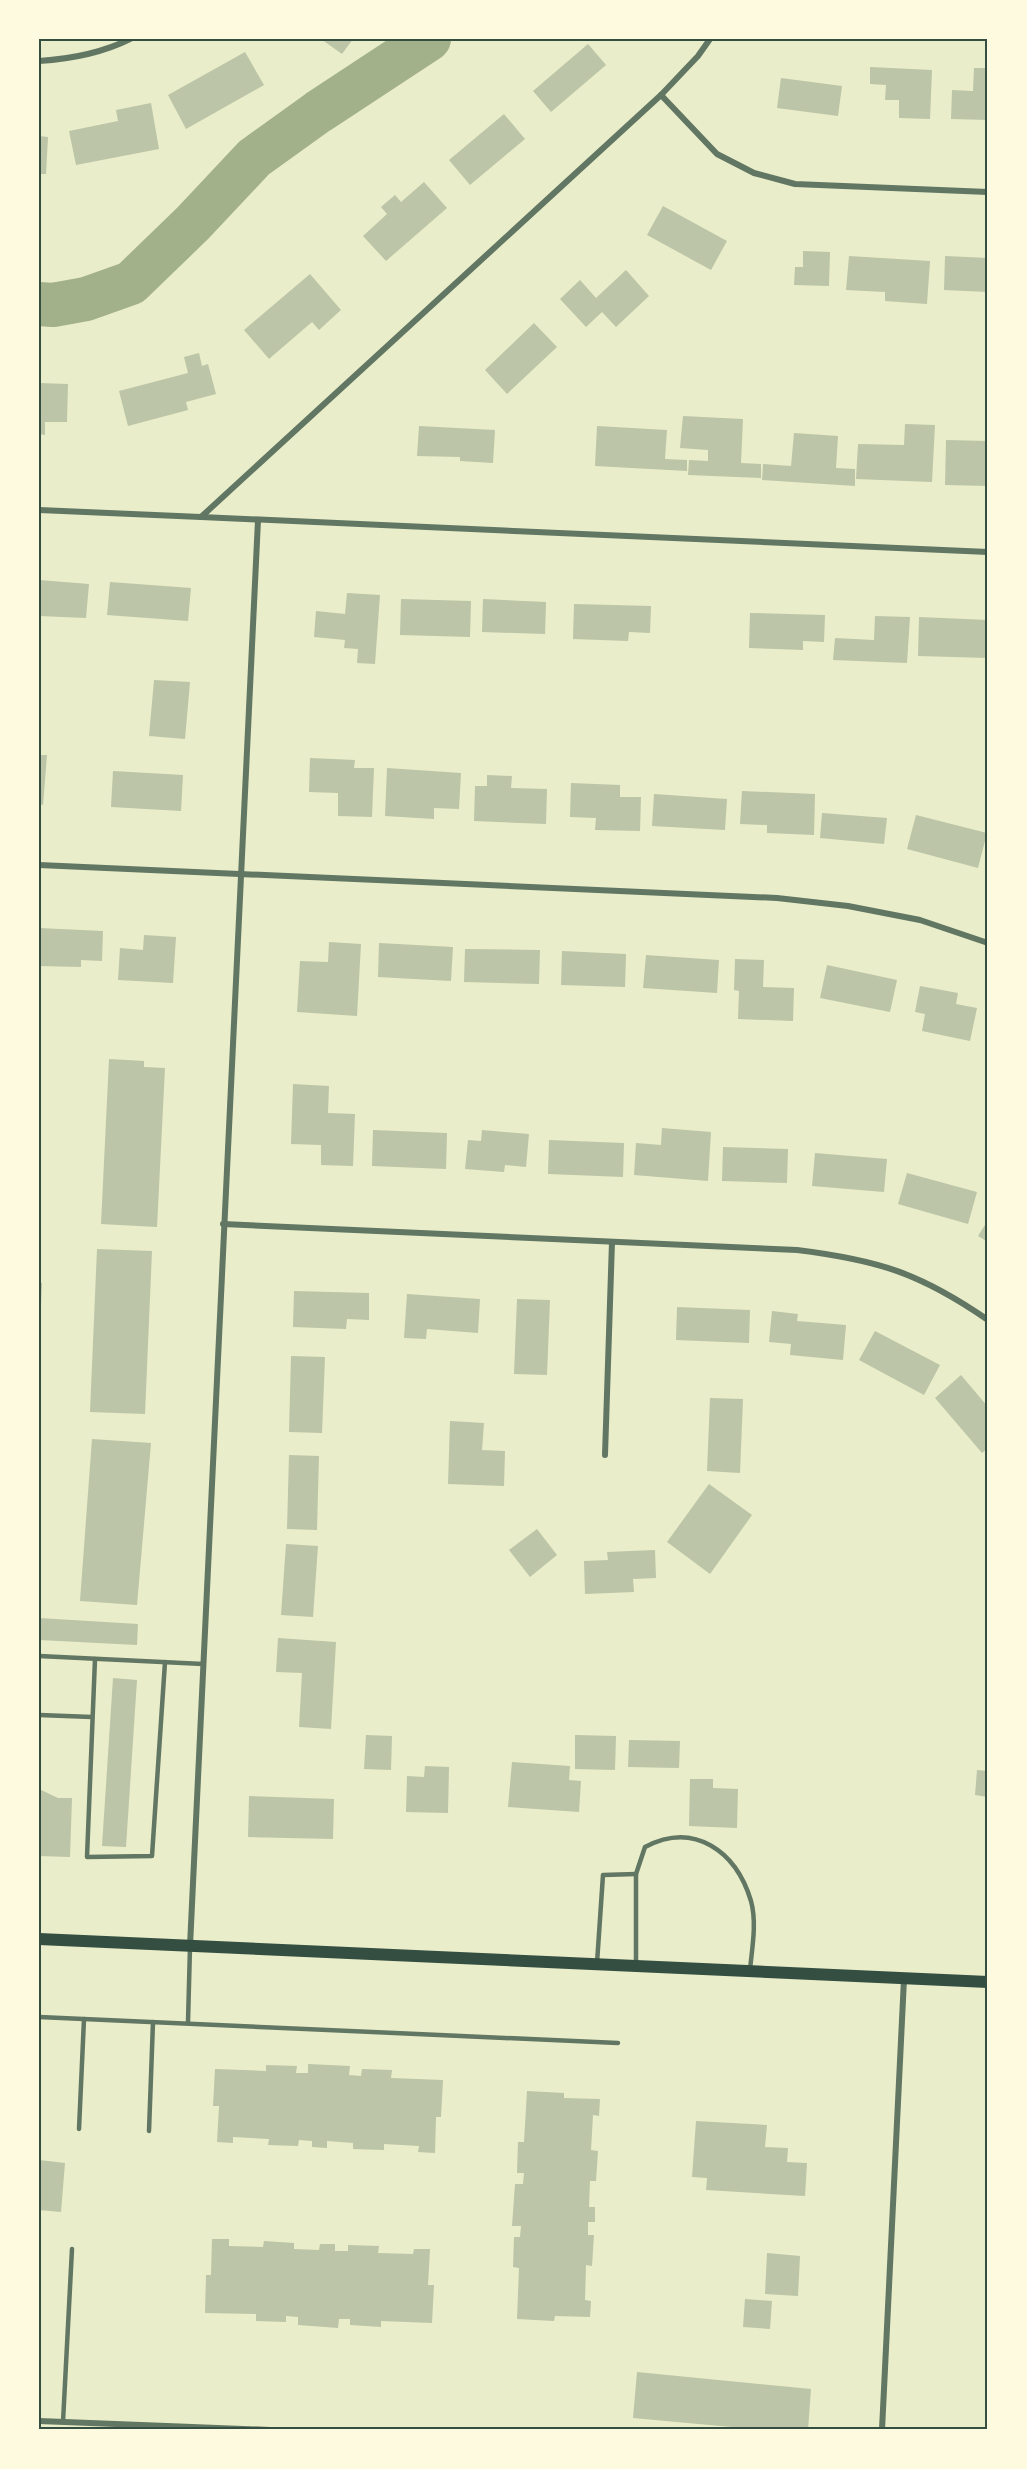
<svg xmlns="http://www.w3.org/2000/svg" width="1027" height="2469" font-family="'Varela Round',sans-serif">
  <rect width="100%" height="100%" fill="#e9edc9"/>
  <g fill="none" stroke-linecap="round" stroke-linejoin="round">
    <polyline stroke="#a3b18a" stroke-width="44" points="39,304 53,305 86,299 131,283 193,223 254,158 318,112 429,39"/>
  </g>
  <g fill="#bcc5a7">
    <polygon points="321,39 353,39 342,54"/>
    <polygon points="588,44 606,65 551,112 533,91"/>
    <polygon points="245,52 264,85 186,129 168,95"/>
    <polygon points="870,67 932,70 930,119 899,118 899,100 885,100 886,85 870,84"/>
    <polygon points="974,68 988,68 988,120 951,119 952,90 973,91"/>
    <polygon points="781,78 842,86 838,116 777,108"/>
    <polygon points="151,103 159,149 76,165 69,131 118,121 116,110"/>
    <polygon points="504,114 525,139 470,185 449,160"/>
    <polygon points="39,136 48,137 46,174 39,174"/>
    <polygon points="424,182 447,208 386,261 363,236 387,214 381,207 395,195 401,202"/>
    <polygon points="663,206 727,241 711,270 647,235"/>
    <polygon points="803,251 830,252 829,286 794,285 795,267 803,267"/>
    <polygon points="849,256 930,261 927,304 885,301 885,292 846,290"/>
    <polygon points="945,256 988,258 988,292 944,290"/>
    <polygon points="626,270 649,296 616,327 602,312 586,327 560,299 580,280 596,298"/>
    <polygon points="310,274 341,310 319,330 312,322 269,359 244,330"/>
    <polygon points="534,323 557,347 507,394 485,370"/>
    <polygon points="199,353 202,366 208,364 216,394 186,402 188,410 128,426 119,391 188,373 184,357"/>
    <polygon points="39,383 68,384 67,422 45,422 45,435 39,434"/>
    <polygon points="683,416 743,419 741,463 761,464 761,478 688,475 689,460 708,461 708,450 680,448"/>
    <polygon points="905,424 935,425 932,482 856,479 858,444 904,445"/>
    <polygon points="419,426 495,430 493,463 460,461 460,457 417,456"/>
    <polygon points="597,426 667,430 665,459 687,460 687,471 595,466"/>
    <polygon points="794,433 838,436 836,468 855,469 855,486 762,480 763,464 791,466"/>
    <polygon points="946,440 988,441 988,486 945,485"/>
    <polygon points="39,580 89,584 86,618 39,616"/>
    <polygon points="110,582 191,588 188,621 107,615"/>
    <polygon points="347,593 380,595 375,664 357,663 358,649 344,648 345,640 314,637 316,611 345,614"/>
    <polygon points="401,599 471,601 470,637 400,635"/>
    <polygon points="483,599 546,602 545,634 482,632"/>
    <polygon points="574,604 651,606 650,633 629,632 628,641 573,639"/>
    <polygon points="750,613 825,615 824,642 803,641 803,650 749,648"/>
    <polygon points="875,616 910,617 907,663 833,660 835,638 874,640"/>
    <polygon points="919,617 988,620 988,658 918,656"/>
    <polygon points="154,680 190,682 185,739 149,736"/>
    <polygon points="39,755 47,755 43,805 39,804"/>
    <polygon points="310,758 355,760 354,768 374,768 372,817 338,816 338,793 309,792"/>
    <polygon points="387,768 461,773 459,809 434,808 434,819 385,816"/>
    <polygon points="113,771 183,775 181,811 111,807"/>
    <polygon points="487,775 512,776 511,788 547,789 546,824 474,821 475,786 487,786"/>
    <polygon points="571,783 620,785 620,797 641,797 640,831 595,830 596,818 570,817"/>
    <polygon points="742,791 815,794 814,835 767,833 767,825 740,824"/>
    <polygon points="654,794 727,799 725,830 652,826"/>
    <polygon points="822,813 887,818 884,844 820,838"/>
    <polygon points="916,815 987,833 978,868 907,849"/>
    <polygon points="39,928 103,931 102,961 81,960 81,967 39,966"/>
    <polygon points="144,935 176,937 173,983 118,980 120,948 143,950"/>
    <polygon points="329,942 361,944 357,1016 297,1012 300,961 328,962"/>
    <polygon points="379,943 453,947 451,981 378,977"/>
    <polygon points="465,949 540,950 539,984 464,982"/>
    <polygon points="562,951 626,954 625,987 561,985"/>
    <polygon points="646,955 719,960 717,993 643,988"/>
    <polygon points="735,959 764,960 763,987 794,988 793,1021 738,1019 739,991 734,990"/>
    <polygon points="827,965 897,980 890,1012 820,998"/>
    <polygon points="920,986 958,993 956,1004 977,1008 970,1041 922,1031 925,1014 915,1012"/>
    <polygon points="109,1059 144,1061 144,1067 165,1068 157,1227 101,1224"/>
    <polygon points="293,1084 329,1086 328,1113 355,1114 353,1166 321,1165 321,1145 291,1144"/>
    <polygon points="662,1128 711,1132 708,1181 634,1175 636,1143 661,1145"/>
    <polygon points="373,1130 447,1133 446,1169 372,1166"/>
    <polygon points="482,1130 529,1134 526,1167 505,1165 504,1172 465,1169 468,1140 481,1141"/>
    <polygon points="549,1140 624,1143 623,1177 548,1174"/>
    <polygon points="723,1147 788,1149 787,1183 722,1181"/>
    <polygon points="815,1153 887,1159 884,1192 812,1186"/>
    <polygon points="907,1173 977,1192 968,1224 898,1204"/>
    <polygon points="988,1220 988,1242 978,1236"/>
    <polygon points="97,1249 152,1251 145,1414 90,1412"/>
    <polygon points="39,1282 42,1283 41,1306 39,1306"/>
    <polygon points="294,1291 369,1293 369,1320 347,1319 346,1329 293,1327"/>
    <polygon points="407,1294 480,1299 478,1333 427,1329 426,1339 404,1338"/>
    <polygon points="517,1299 550,1300 547,1375 514,1374"/>
    <polygon points="677,1307 750,1310 749,1343 676,1340"/>
    <polygon points="772,1311 798,1314 797,1321 846,1325 843,1360 790,1355 791,1344 769,1342"/>
    <polygon points="875,1331 940,1365 924,1395 859,1360"/>
    <polygon points="291,1356 325,1357 322,1433 289,1432"/>
    <polygon points="961,1375 988,1407 988,1448 982,1453 935,1398"/>
    <polygon points="710,1398 743,1399 740,1473 707,1471"/>
    <polygon points="450,1421 484,1423 482,1450 505,1451 504,1486 448,1484"/>
    <polygon points="92,1439 151,1443 137,1605 80,1601"/>
    <polygon points="289,1455 319,1456 317,1530 287,1529"/>
    <polygon points="709,1484 752,1515 710,1574 667,1542"/>
    <polygon points="537,1529 557,1555 530,1577 509,1550"/>
    <polygon points="286,1544 318,1546 313,1617 281,1615"/>
    <polygon points="655,1550 656,1578 633,1579 634,1592 585,1594 584,1561 608,1560 607,1552"/>
    <polygon points="39,1618 138,1624 137,1645 39,1640"/>
    <polygon points="278,1638 336,1642 331,1729 299,1727 302,1673 276,1672"/>
    <polygon points="113,1678 137,1680 126,1847 102,1846"/>
    <polygon points="366,1735 392,1736 391,1770 364,1769"/>
    <polygon points="575,1735 616,1736 615,1770 575,1769"/>
    <polygon points="629,1740 680,1741 679,1768 628,1767"/>
    <polygon points="512,1762 570,1766 569,1780 581,1781 579,1812 508,1807"/>
    <polygon points="425,1766 449,1767 448,1813 406,1812 407,1776 424,1777"/>
    <polygon points="977,1770 988,1771 988,1797 975,1795"/>
    <polygon points="690,1779 713,1779 713,1788 738,1789 737,1828 689,1826"/>
    <polygon points="39,1789 58,1798 72,1798 70,1857 39,1856"/>
    <polygon points="249,1796 334,1799 333,1839 248,1837"/>
    <polygon points="308,2064 350,2066 349,2075 361,2076 362,2069 392,2070 391,2078 443,2080 441,2117 436,2117 435,2153 418,2152 419,2146 384,2144 384,2150 353,2149 353,2143 327,2141 327,2148 312,2147 312,2141 299,2140 298,2146 268,2145 269,2139 233,2137 233,2143 217,2142 219,2106 213,2106 215,2069 266,2071 266,2065 297,2066 296,2073 308,2073"/>
    <polygon points="527,2091 564,2093 564,2098 600,2099 599,2116 593,2115 591,2150 598,2151 596,2181 590,2181 589,2207 595,2207 595,2222 588,2222 588,2235 594,2235 592,2266 586,2265 585,2300 591,2301 590,2317 555,2316 554,2321 517,2319 519,2268 513,2267 514,2237 520,2237 521,2226 512,2226 515,2184 523,2184 524,2173 517,2173 518,2142 524,2142"/>
    <polygon points="696,2121 767,2125 765,2147 788,2148 787,2162 807,2163 805,2196 706,2190 707,2178 692,2177"/>
    <polygon points="39,2160 65,2163 61,2212 39,2210"/>
    <polygon points="212,2239 229,2239 229,2246 263,2247 264,2241 294,2243 294,2249 319,2250 320,2244 335,2244 335,2251 348,2251 348,2245 379,2246 378,2253 413,2254 414,2249 430,2249 428,2285 434,2285 432,2323 381,2321 381,2327 350,2325 350,2319 339,2319 338,2328 298,2325 298,2317 286,2316 286,2322 256,2321 256,2314 205,2313 206,2275 211,2275"/>
    <polygon points="767,2253 800,2256 798,2296 765,2294"/>
    <polygon points="745,2299 772,2301 770,2329 743,2327"/>
    <polygon points="637,2372 811,2389 808,2430 765,2430 633,2418"/>
  </g>
  <g fill="none" stroke-linecap="round" stroke-linejoin="round">
    <g stroke="#617663" stroke-width="4.5">
      <polyline points="39,1656 203,1664"/>
      <polyline points="95,1659 87,1857 152,1856 165,1662"/>
      <polyline points="39,1715 92,1717"/>
      <polyline points="597,1963 603,1875 636,1874"/>
      <path d="M636,1964V1874L645,1847C694,1821 736,1851 751,1901C757,1923 752,1948 750,1970"/>
      <polyline points="39,2017 618,2043"/>
      <polyline points="188,2022 190,1947"/>
      <polyline points="79,2129 84,2019"/>
      <polyline points="149,2131 153,2022"/>
      <polyline points="63,2422 72,2249"/>
    </g>
    <g stroke="#617663" stroke-width="6">
      <path d="M39,61C70,59 102,53 130,39"/>
      <polyline points="661,95 717,154 754,173 795,184 988,192"/>
      <polyline points="39,510 201,517 661,95 698,56 710,39"/>
      <polyline points="201,517 988,552"/>
      <polyline points="39,865 777,898 848,906 920,920 988,943"/>
      <path d="M223,1224L797,1250C878,1260 920,1273 988,1320"/>
      <polyline points="605,1455 612,1242"/>
      <polyline points="190,1946 258,520"/>
      <polyline points="39,2421 270,2430"/>
      <polyline points="882,2430 904,1979"/>
    </g>
    <polyline stroke="#344e41" stroke-width="12" points="39,1939 988,1982"/>
  </g>
  <rect width="1027" height="2469" fill="none" stroke="#fefae0" stroke-width="81"/>
  <rect x="40" y="40" width="946" height="2388" fill="none" stroke="#344e41" stroke-width="2"/>
</svg>
